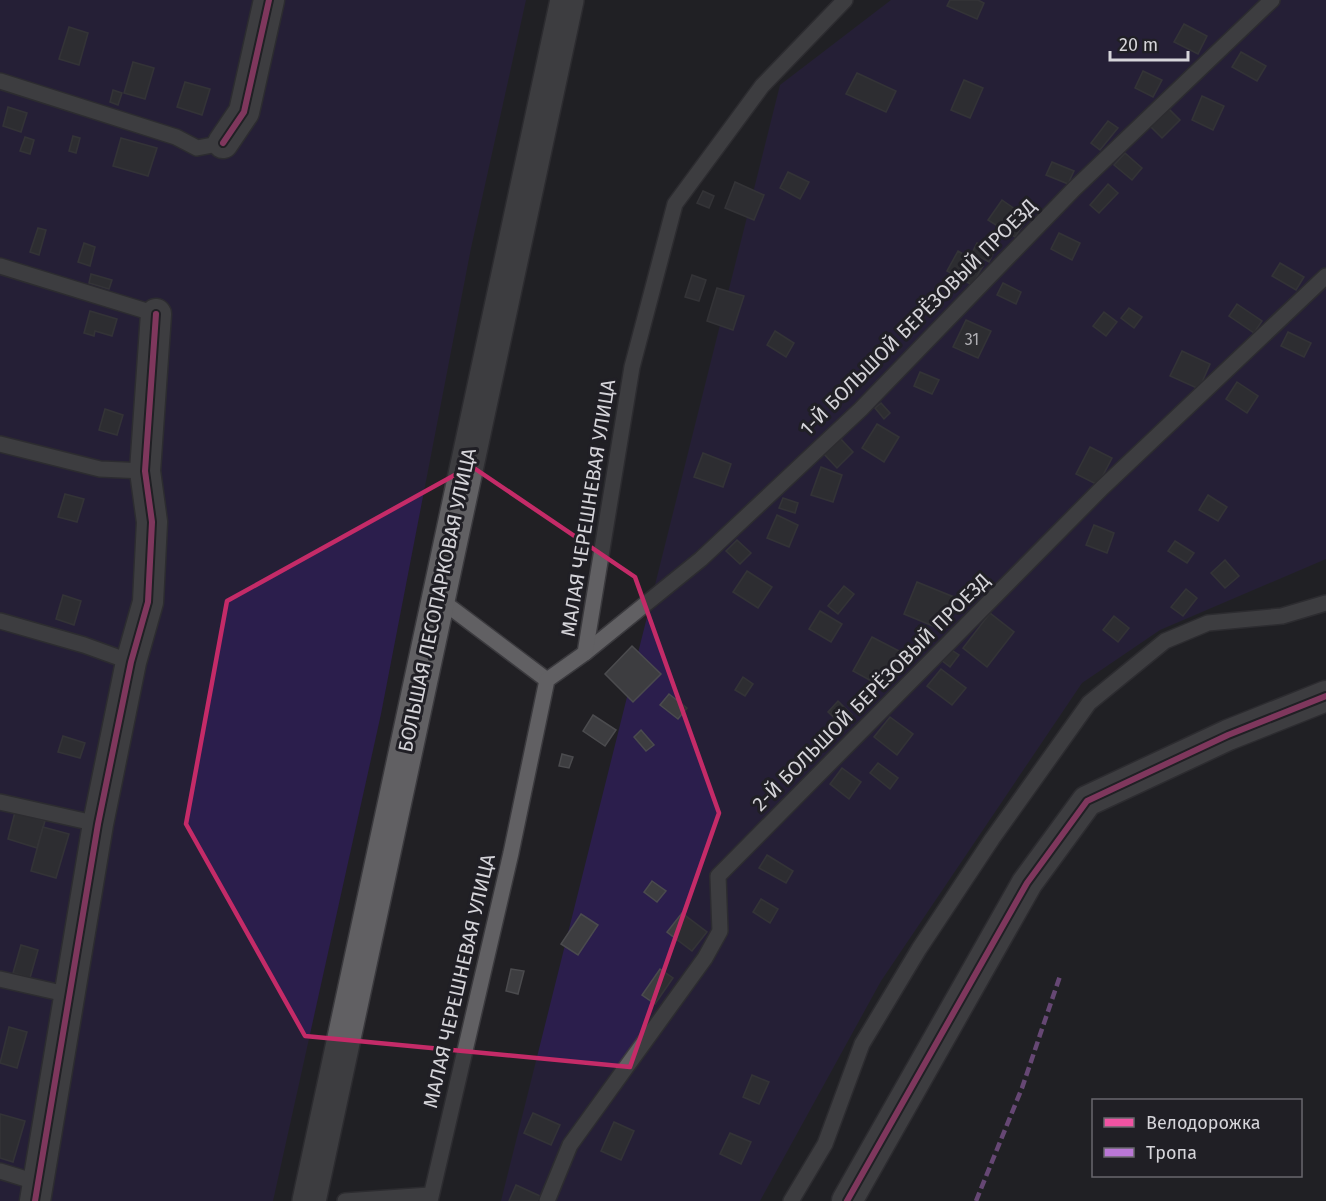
<svg xmlns="http://www.w3.org/2000/svg" width="1326" height="1201" font-family="'Fira Sans',sans-serif">
  <rect width="100%" height="100%" fill="#212024"/>
  <g fill="#2b1e4c">
    <polygon points="0,0 526,0 471,248 381,714 273,1201 0,1201"/>
    <polygon points="891,0 1326,0 1326,559 1160,630 1082,683 881,981 760,1201 501,1201 780,85"/>
  </g>
  <g fill="#3d3d40" stroke="#4b4b4e" stroke-width="1.5">
    <polygon points="950,0 978,0 984,3 977,19 947,6"/>
    <polygon points="1184,24 1207,36 1198,54 1174,42"/>
    <polygon points="69,27 88,33 79,65 59,59"/>
    <polygon points="1241,52 1266,66 1257,81 1232,67"/>
    <polygon points="133,62 154,68 145,99 124,93"/>
    <polygon points="1143,71 1162,80 1153,97 1135,88"/>
    <polygon points="857,73 896,91 886,112 846,94"/>
    <polygon points="964,80 983,88 970,118 951,110"/>
    <polygon points="185,82 210,89 202,115 177,107"/>
    <polygon points="113,90 122,93 118,105 110,102"/>
    <polygon points="1202,96 1224,106 1213,130 1192,120"/>
    <polygon points="8,107 27,113 21,132 3,126"/>
    <polygon points="1168,108 1180,120 1162,138 1150,126"/>
    <polygon points="1108,121 1118,128 1100,150 1091,143"/>
    <polygon points="73,136 80,138 76,153 69,151"/>
    <polygon points="25,137 34,140 30,154 20,151"/>
    <polygon points="121,138 157,148 148,176 113,166"/>
    <polygon points="1125,153 1142,168 1132,180 1114,165"/>
    <polygon points="1052,162 1074,171 1068,184 1046,175"/>
    <polygon points="788,172 809,182 800,199 780,188"/>
    <polygon points="735,182 764,195 754,220 725,208"/>
    <polygon points="1108,184 1118,193 1099,213 1090,205"/>
    <polygon points="703,191 714,196 709,208 697,203"/>
    <polygon points="1002,200 1028,218 1015,237 988,220"/>
    <polygon points="38,228 46,230 39,255 30,252"/>
    <polygon points="1059,233 1080,243 1072,260 1051,249"/>
    <polygon points="84,243 95,247 90,266 78,262"/>
    <polygon points="977,243 994,252 989,262 972,253"/>
    <polygon points="958,251 983,266 972,285 947,271"/>
    <polygon points="1280,263 1304,277 1296,290 1272,276"/>
    <polygon points="91,274 112,280 109,289 89,283"/>
    <polygon points="692,275 706,280 699,301 685,297"/>
    <polygon points="1003,283 1021,292 1016,304 997,295"/>
    <polygon points="717,288 744,296 733,330 707,321"/>
    <polygon points="1237,304 1262,321 1254,333 1229,316"/>
    <polygon points="1129,308 1142,317 1134,328 1121,318"/>
    <polygon points="90,311 117,319 112,336 95,331 94,336 84,333"/>
    <polygon points="1104,312 1117,322 1106,336 1093,326"/>
    <polygon points="966,320 991,331 978,358 953,347"/>
    <polygon points="775,331 794,343 786,357 767,345"/>
    <polygon points="1288,332 1311,343 1304,357 1281,346"/>
    <polygon points="1182,351 1210,364 1199,389 1170,376"/>
    <polygon points="920,372 939,380 932,394 914,386"/>
    <polygon points="1237,382 1258,396 1247,413 1226,399"/>
    <polygon points="881,403 890,413 884,419 875,408"/>
    <polygon points="105,409 123,415 117,435 99,430"/>
    <polygon points="877,424 899,437 884,462 862,448"/>
    <polygon points="839,437 853,452 837,468 822,452"/>
    <polygon points="1090,447 1112,458 1098,485 1076,474"/>
    <polygon points="703,453 731,464 723,487 694,477"/>
    <polygon points="821,467 842,475 833,502 811,495"/>
    <polygon points="65,494 84,499 77,522 58,517"/>
    <polygon points="1208,495 1227,507 1218,521 1199,510"/>
    <polygon points="783,498 798,503 795,513 779,508"/>
    <polygon points="777,515 798,525 789,547 767,538"/>
    <polygon points="1094,525 1114,533 1107,553 1086,545"/>
    <polygon points="737,540 751,553 740,564 726,551"/>
    <polygon points="1175,541 1194,553 1187,563 1168,551"/>
    <polygon points="1225,560 1239,576 1225,588 1211,573"/>
    <polygon points="747,571 772,587 758,608 733,592"/>
    <polygon points="917,582 954,597 940,629 904,614"/>
    <polygon points="844,586 854,594 838,614 828,606"/>
    <polygon points="1186,589 1197,598 1183,616 1171,607"/>
    <polygon points="63,595 81,601 74,625 56,619"/>
    <polygon points="820,611 842,624 831,642 809,629"/>
    <polygon points="990,613 1014,632 987,667 963,648"/>
    <polygon points="1114,616 1129,628 1118,642 1103,630"/>
    <polygon points="872,637 905,654 886,689 853,671"/>
    <polygon points="632,646 661,674 633,702 605,674"/>
    <polygon points="950,649 959,655 950,667 941,660"/>
    <polygon points="941,669 966,688 952,705 927,686"/>
    <polygon points="743,677 753,684 745,696 735,690"/>
    <polygon points="669,694 687,708 678,719 660,705"/>
    <polygon points="838,701 852,715 842,725 828,712"/>
    <polygon points="593,715 616,730 605,746 583,731"/>
    <polygon points="890,717 913,734 897,755 874,737"/>
    <polygon points="641,730 654,745 646,751 634,737"/>
    <polygon points="63,736 85,743 80,758 58,752"/>
    <polygon points="562,754 573,757 569,768 559,766"/>
    <polygon points="878,763 898,778 890,789 870,773"/>
    <polygon points="842,768 861,782 849,799 830,784"/>
    <polygon points="15,812 45,821 37,848 8,839"/>
    <polygon points="43,827 69,834 56,878 31,871"/>
    <polygon points="767,855 793,871 786,883 759,868"/>
    <polygon points="652,881 666,891 657,902 644,892"/>
    <polygon points="761,899 778,909 770,923 753,912"/>
    <polygon points="682,913 707,932 692,951 667,932"/>
    <polygon points="581,914 598,925 578,955 561,944"/>
    <polygon points="21,945 38,950 30,978 13,973"/>
    <polygon points="511,969 524,971 518,994 506,991"/>
    <polygon points="660,969 673,978 655,1004 642,995"/>
    <polygon points="9,1027 27,1032 17,1068 0,1063"/>
    <polygon points="752,1075 769,1082 759,1104 743,1097"/>
    <polygon points="533,1113 560,1125 551,1145 524,1133"/>
    <polygon points="0,1114 25,1121 13,1162 0,1158"/>
    <polygon points="614,1122 634,1131 621,1160 601,1151"/>
    <polygon points="730,1133 751,1142 741,1164 720,1154"/>
    <polygon points="516,1185 540,1196 538,1201 509,1201"/>
  </g>
  <g fill="none" stroke-linecap="round" stroke-linejoin="round">
    <defs>
      <g id="lane">
        <polyline points="0,81 176,137 197,148 223,143"/>
        <polyline points="0,266 156,314"/>
        <polyline points="0,444 100,469 145,471"/>
        <polyline points="438,598 547,680"/>
        <polyline points="0,621 84,645 131,662"/>
        <polyline points="585,653 701,559 861,409 1074,189 1272,0"/>
        <polyline points="0,802 98,824"/>
        <polyline points="0,979 70,995"/>
        <polyline points="0,1171 39,1183"/>
        <polyline points="345,1201 430,1195"/>
        <polyline points="430,1201 511,853 547,680 585,653 632,367 675,204 762,86 845,0"/>
        <polyline points="547,1201 570,1145 705,958 720,931 718,876 1102,488 1326,276"/>
        <polyline points="791,1201 825,1144 862,1044 919,949 992,839 1089,703 1165,641 1208,623 1282,616 1326,603"/>
      </g>
      <g id="street">
        <polyline points="223,143 244,112 269,0"/>
        <polyline points="35,1201 98,824 131,662 148,602 152,522 145,471 156,314"/>
        <polyline points="847,1201 1027,883 1087,801 1228,735 1326,696"/>
      </g>
      <polyline id="secondary" points="309,1201 567,0"/>
    </defs>
    <use href="#lane" stroke="#3b3a3e" stroke-width="18"/>
    <use href="#street" stroke="#3b3a3e" stroke-width="33"/>
    <use href="#secondary" stroke="#3b3a3e" stroke-width="36"/>
    <use href="#lane" stroke="#616063" stroke-width="15"/>
    <use href="#street" stroke="#616063" stroke-width="30"/>
    <use href="#secondary" stroke="#616063" stroke-width="33"/>
    <polyline stroke="#ba77d6" stroke-width="4.5" stroke-dasharray="9 4.5" stroke-linecap="butt" points="976,1201 1022,1088 1060,976"/>
    <defs>
      <g id="cycleway">
        <polyline points="223,143 244,112 269,0"/>
        <polyline points="35,1201 98,824 131,662 148,602 152,522 145,471 156,314"/>
        <polyline points="847,1201 1027,883 1087,801 1228,735 1326,696"/>
      </g>
    </defs>
    <use href="#cycleway" stroke="#201f25" stroke-width="10"/>
    <use href="#cycleway" stroke="#f153a3" stroke-width="6"/>
  </g>
  <path d="M0 0H1326V1201H0ZM471,466L635,577L719,813L630,1067L305,1036L186,824L227,601Z" fill="#212024" fill-opacity=".55" fill-rule="evenodd"/>
  <path fill="none" stroke="#c42b68" stroke-width="4.5" stroke-linejoin="round" d="M471,466L635,577L719,813L630,1067L305,1036L186,824L227,601Z"/>
  <g text-anchor="middle" stroke-width="6" stroke-linejoin="round" paint-order="stroke">
    <g font-size="16" fill="#afaeb3">
      <text x="972" y="345">31</text>
    </g>
    <g font-size="20" fill="#d5d4d9" stroke="#201f25">
      <text transform="translate(918 317) rotate(-45)" y="7">1-Й БОЛЬШОЙ БЕРЁЗОВЫЙ ПРОЕЗД</text>
      <text transform="translate(588 508) rotate(-81)" y="7">МАЛАЯ ЧЕРЕШНЕВАЯ УЛИЦА</text>
      <text transform="translate(437 600) rotate(-78)" y="7">БОЛЬШАЯ ЛЕСОПАРКОВАЯ УЛИЦА</text>
      <text transform="translate(871 692) rotate(-45)" y="7">2-Й БОЛЬШОЙ БЕРЁЗОВЫЙ ПРОЕЗД</text>
      <text transform="translate(459 981) rotate(-77)" y="7">МАЛАЯ ЧЕРЕШНЕВАЯ УЛИЦА</text>
    </g>
  </g>
  <rect x="1092" y="1099" width="210" height="78" fill="#201f25" stroke="#68676d" stroke-width="1.5"/>
  <rect x="1104" y="1118" width="30" height="9" fill="#f153a3" stroke="#68676d" stroke-width="1.5"/>
  <text x="1146" y="1129" font-size="18" fill="#d5d4d9">Велодорожка</text>
  <rect x="1104" y="1148" width="30" height="9" fill="#ba77d6" stroke="#68676d" stroke-width="1.5"/>
  <text x="1146" y="1159" font-size="18" fill="#d5d4d9">Тропа</text>
  <path d="M1110 51v9h78v-9" fill="none" stroke="#d5d4d9" stroke-width="3"/>
  <text x="1119" y="51" font-size="18" fill="#d5d4d9" stroke="#201f25" stroke-width="4.5" paint-order="stroke">20 m</text>
</svg>
